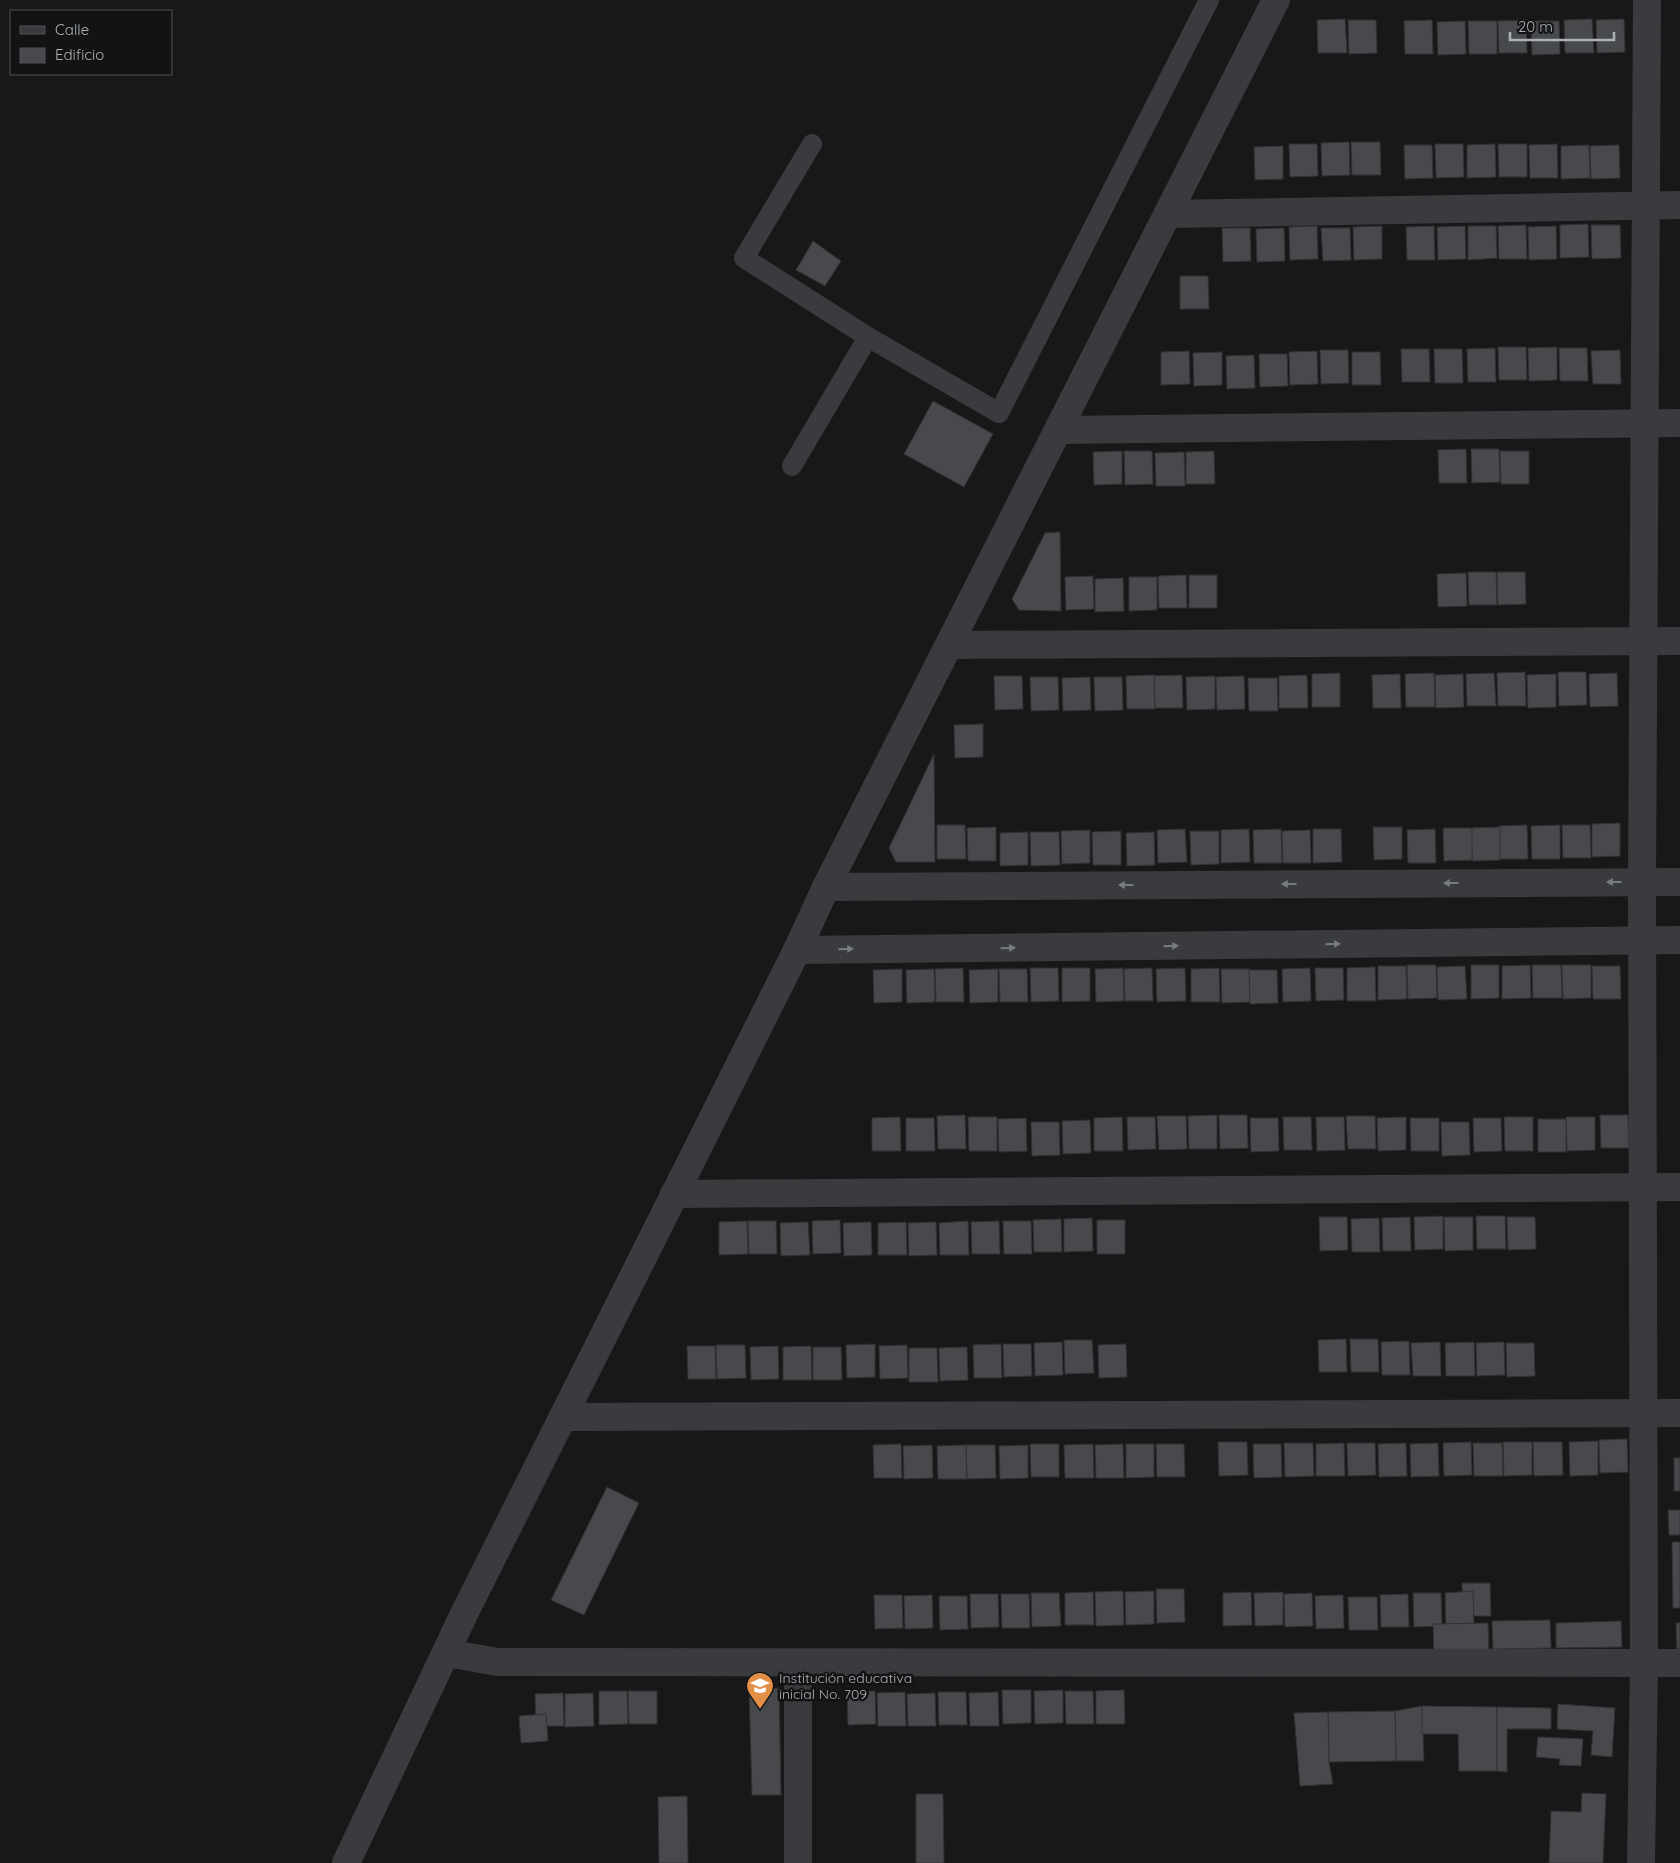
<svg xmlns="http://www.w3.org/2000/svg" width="1680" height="1863" font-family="Quicksand,sans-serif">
  <rect width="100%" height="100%" fill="#181819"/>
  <g fill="#47494c" stroke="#323235">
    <polygon points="1345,19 1347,53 1318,53 1317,20"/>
    <polygon points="1592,19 1594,53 1565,53 1564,20"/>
    <polygon points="1624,19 1625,52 1597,53 1596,20"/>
    <polygon points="1348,20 1376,20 1377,53 1349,54"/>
    <polygon points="1432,20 1433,54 1405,54 1404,21"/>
    <polygon points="1526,20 1527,53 1499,53 1498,21"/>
    <polygon points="1465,21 1466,54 1438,55 1437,22"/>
    <polygon points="1468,21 1497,21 1497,54 1469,54"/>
    <polygon points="1531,21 1559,21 1560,54 1532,55"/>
    <polygon points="1349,142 1350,175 1322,176 1321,143"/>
    <polygon points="1351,142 1380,142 1381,175 1352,175"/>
    <polygon points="1289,144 1317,144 1318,176 1290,177"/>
    <polygon points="1435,144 1463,144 1464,177 1436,178"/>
    <polygon points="1495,144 1496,177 1467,178 1467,145"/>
    <polygon points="1498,144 1527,144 1527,177 1499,177"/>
    <polygon points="1557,144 1558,178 1530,178 1529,145"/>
    <polygon points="1404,145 1432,145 1433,178 1405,179"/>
    <polygon points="1589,145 1590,178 1561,179 1561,146"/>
    <polygon points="1619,145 1620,178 1591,179 1590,146"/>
    <polygon points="1283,146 1283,179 1255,180 1254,147"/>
    <polygon points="1588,224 1589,257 1560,258 1560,225"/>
    <polygon points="1526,225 1527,259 1499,259 1498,226"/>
    <polygon points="1591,225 1620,225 1621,258 1592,259"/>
    <polygon points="1317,226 1318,259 1290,260 1289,227"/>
    <polygon points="1382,226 1382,259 1354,260 1353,227"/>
    <polygon points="1434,226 1435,260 1407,260 1406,227"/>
    <polygon points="1465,226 1466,259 1438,260 1437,227"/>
    <polygon points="1468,226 1496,226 1497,258 1468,260"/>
    <polygon points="1556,226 1557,259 1529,260 1528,227"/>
    <polygon points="1222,228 1250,228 1251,261 1223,262"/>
    <polygon points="1284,228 1285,261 1257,262 1256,229"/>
    <polygon points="1321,228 1350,228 1351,260 1323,261"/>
    <polygon points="813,241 841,261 825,286 796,270"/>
    <polygon points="1180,276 1208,276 1209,309 1180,309"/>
    <polygon points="1498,347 1526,347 1527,380 1499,380"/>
    <polygon points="1557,347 1557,380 1529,381 1528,348"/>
    <polygon points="1495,348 1496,382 1468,382 1467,349"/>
    <polygon points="1559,348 1587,348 1588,381 1560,381"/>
    <polygon points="1401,349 1429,349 1430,382 1402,382"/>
    <polygon points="1434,349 1462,349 1463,383 1435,383"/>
    <polygon points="1320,350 1348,350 1349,383 1321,384"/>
    <polygon points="1620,350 1621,384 1593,384 1591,351"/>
    <polygon points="1189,351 1190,384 1161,385 1161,352"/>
    <polygon points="1317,351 1318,384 1290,385 1289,352"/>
    <polygon points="1222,352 1222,385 1194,386 1193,353"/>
    <polygon points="1352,352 1380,352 1381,385 1352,385"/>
    <polygon points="1259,354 1287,354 1288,386 1260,387"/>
    <polygon points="1254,355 1255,388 1227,389 1226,356"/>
    <polygon points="933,401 993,434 964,487 904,454"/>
    <polygon points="1466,449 1467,483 1439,483 1438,450"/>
    <polygon points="1471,449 1499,449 1500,482 1472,483"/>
    <polygon points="1122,451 1122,484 1094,485 1093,452"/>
    <polygon points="1124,451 1152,451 1153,484 1125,485"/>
    <polygon points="1214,451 1215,484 1186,484 1186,452"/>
    <polygon points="1500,451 1529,451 1529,484 1501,484"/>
    <polygon points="1184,452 1185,486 1156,486 1155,453"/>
    <polygon points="1060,532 1061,611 1019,610 1012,599 1045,533"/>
    <polygon points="1468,572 1496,572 1497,605 1469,605"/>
    <polygon points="1497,572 1525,572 1526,604 1498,605"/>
    <polygon points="1466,573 1467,606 1438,607 1437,574"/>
    <polygon points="1186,575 1187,608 1159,608 1158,576"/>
    <rect x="1189" y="575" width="28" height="33"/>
    <polygon points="1093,576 1094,609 1066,610 1065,577"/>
    <polygon points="1129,577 1157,577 1157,610 1129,611"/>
    <polygon points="1123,578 1124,611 1095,612 1095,579"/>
    <polygon points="1525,672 1526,706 1498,706 1497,673"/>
    <polygon points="1558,672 1586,672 1587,705 1559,706"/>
    <polygon points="1340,673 1340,707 1312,707 1312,674"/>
    <polygon points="1434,673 1435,707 1406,707 1405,674"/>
    <polygon points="1494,673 1496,706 1467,706 1466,674"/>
    <polygon points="1617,673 1618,706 1590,707 1589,674"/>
    <polygon points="1400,674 1401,708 1373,708 1372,675"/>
    <polygon points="1463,674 1464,707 1436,708 1435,675"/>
    <polygon points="1556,674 1556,707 1528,708 1527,675"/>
    <polygon points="1155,675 1155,709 1127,709 1126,676"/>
    <polygon points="1182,675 1183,708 1155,708 1154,676"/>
    <polygon points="1307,675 1308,708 1279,708 1279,676"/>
    <polygon points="994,676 1022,676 1023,709 995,710"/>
    <polygon points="1215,676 1215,709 1187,710 1186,677"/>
    <polygon points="1244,676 1245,709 1217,710 1216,677"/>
    <polygon points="1030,677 1058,677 1059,710 1031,711"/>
    <polygon points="1090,677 1091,710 1063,711 1062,678"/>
    <polygon points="1094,677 1122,677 1123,710 1095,711"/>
    <polygon points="1248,678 1277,678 1278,711 1249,711"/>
    <polygon points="983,724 983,757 955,758 954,725"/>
    <polygon points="934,754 935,862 896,862 889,848"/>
    <polygon points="1620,823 1620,856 1592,857 1592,824"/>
    <polygon points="937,825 965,825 966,859 937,859"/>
    <polygon points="1527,825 1528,859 1500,859 1499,826"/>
    <polygon points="1560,825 1560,859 1532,859 1531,826"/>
    <polygon points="1562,825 1590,825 1591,858 1563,858"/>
    <polygon points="996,827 996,861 968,861 967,828"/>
    <polygon points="1373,827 1402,827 1402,859 1374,860"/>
    <polygon points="1500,827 1500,860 1472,861 1471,828"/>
    <polygon points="1443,828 1472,828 1472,860 1444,861"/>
    <polygon points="1185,829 1187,862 1158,863 1157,830"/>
    <polygon points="1249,829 1250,862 1221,863 1221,830"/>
    <polygon points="1281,829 1282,863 1254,863 1253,830"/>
    <polygon points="1313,829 1341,829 1342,862 1313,863"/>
    <polygon points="1435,829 1436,863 1408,863 1407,830"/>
    <polygon points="1090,830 1090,863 1062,864 1061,831"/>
    <polygon points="1310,830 1311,863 1283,863 1282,831"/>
    <polygon points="1121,831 1121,865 1093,865 1092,832"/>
    <polygon points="1190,831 1219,831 1219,864 1191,865"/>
    <polygon points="1028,832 1028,865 1000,866 1000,833"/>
    <polygon points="1030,832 1059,832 1060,865 1031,866"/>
    <polygon points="1154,832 1155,865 1127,866 1126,833"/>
    <polygon points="1407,965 1436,965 1437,998 1408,999"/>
    <polygon points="1471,965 1499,965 1499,998 1471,999"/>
    <polygon points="1530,965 1531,998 1502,999 1502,966"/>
    <polygon points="1532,965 1561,965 1562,998 1533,998"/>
    <polygon points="1562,965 1591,965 1591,998 1563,999"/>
    <polygon points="1378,966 1406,966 1407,999 1378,1000"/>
    <polygon points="1465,966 1467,999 1438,1000 1437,967"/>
    <polygon points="1592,966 1620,966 1621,999 1593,999"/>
    <polygon points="1375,967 1376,1001 1347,1001 1347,968"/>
    <polygon points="963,968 964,1002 936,1002 935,969"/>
    <polygon points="1030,968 1058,968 1059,1001 1031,1002"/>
    <polygon points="1062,968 1090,968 1090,1001 1062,1002"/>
    <polygon points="1123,968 1124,1001 1096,1002 1095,969"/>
    <polygon points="1152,968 1153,1001 1125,1001 1124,969"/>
    <polygon points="1185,968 1186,1001 1157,1002 1156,969"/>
    <polygon points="1219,968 1220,1002 1191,1002 1191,969"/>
    <polygon points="1310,968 1311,1001 1283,1002 1282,969"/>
    <polygon points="1315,968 1343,968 1344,1000 1316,1001"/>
    <polygon points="902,969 902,1002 874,1003 873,970"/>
    <polygon points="934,969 935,1002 907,1003 906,970"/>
    <polygon points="998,969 998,1002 970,1003 969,970"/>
    <polygon points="999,969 1027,969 1028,1002 1000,1002"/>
    <polygon points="1221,969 1250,969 1250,1002 1222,1003"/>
    <polygon points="1249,970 1277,970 1278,1003 1250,1004"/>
    <polygon points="965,1115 966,1149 938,1149 937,1116"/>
    <polygon points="1217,1115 1217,1149 1189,1149 1188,1116"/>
    <polygon points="1219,1115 1247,1115 1248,1148 1220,1149"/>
    <polygon points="1600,1115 1628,1115 1629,1148 1601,1148"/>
    <polygon points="1157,1116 1186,1116 1187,1149 1159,1150"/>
    <polygon points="1346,1116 1375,1116 1376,1149 1348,1149"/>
    <polygon points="900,1117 901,1151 872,1151 872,1118"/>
    <polygon points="968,1117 997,1117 997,1151 969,1151"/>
    <polygon points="1122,1117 1123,1151 1094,1151 1094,1118"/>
    <polygon points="1127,1117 1155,1117 1156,1149 1128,1150"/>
    <polygon points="1283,1117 1311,1117 1312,1150 1284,1150"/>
    <polygon points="1316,1117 1344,1117 1345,1150 1317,1151"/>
    <polygon points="1406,1117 1406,1150 1378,1151 1377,1118"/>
    <polygon points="1504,1117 1533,1117 1533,1151 1505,1151"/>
    <polygon points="1566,1117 1595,1117 1595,1150 1567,1151"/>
    <polygon points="906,1118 934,1118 935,1151 906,1151"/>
    <polygon points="1026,1118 1027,1151 999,1152 998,1119"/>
    <polygon points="1250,1118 1278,1118 1279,1151 1251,1152"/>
    <polygon points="1410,1118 1439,1118 1439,1151 1411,1151"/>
    <polygon points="1473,1118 1501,1118 1502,1151 1474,1152"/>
    <rect x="1538" y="1119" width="28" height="33"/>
    <polygon points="1090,1120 1091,1153 1063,1154 1062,1121"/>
    <polygon points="1031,1122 1059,1122 1060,1155 1032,1156"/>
    <polygon points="1441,1122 1469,1122 1470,1155 1442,1156"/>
    <polygon points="1443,1216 1443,1249 1415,1250 1414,1217"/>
    <polygon points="1476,1216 1505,1216 1506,1249 1477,1249"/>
    <polygon points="1319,1217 1347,1217 1348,1250 1320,1251"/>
    <polygon points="1410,1217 1411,1251 1383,1251 1382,1218"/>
    <polygon points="1444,1217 1473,1217 1473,1250 1445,1251"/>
    <polygon points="1507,1217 1535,1217 1536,1249 1508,1250"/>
    <polygon points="1092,1218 1093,1251 1064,1252 1064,1219"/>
    <polygon points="1379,1218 1380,1252 1352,1252 1351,1219"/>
    <polygon points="1061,1219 1062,1252 1034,1252 1033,1220"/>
    <polygon points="840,1220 841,1253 813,1254 812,1221"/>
    <rect x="1097" y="1220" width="28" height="34"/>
    <polygon points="747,1221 748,1254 719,1255 719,1222"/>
    <polygon points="748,1221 776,1221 777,1254 749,1254"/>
    <polygon points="968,1221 969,1255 940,1255 939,1223"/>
    <polygon points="999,1221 1000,1254 972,1254 971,1222"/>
    <polygon points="1003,1221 1031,1221 1032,1254 1004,1254"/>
    <polygon points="808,1222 810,1255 781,1256 780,1223"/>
    <polygon points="871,1222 872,1255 844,1256 843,1223"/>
    <polygon points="906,1222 907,1255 878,1255 878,1223"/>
    <polygon points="936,1222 937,1255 909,1256 908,1223"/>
    <polygon points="1346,1339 1347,1372 1319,1372 1318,1340"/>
    <polygon points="1350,1339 1378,1339 1379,1372 1351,1372"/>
    <polygon points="1064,1340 1092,1340 1094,1373 1065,1374"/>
    <polygon points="1409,1341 1410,1375 1382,1375 1381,1342"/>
    <polygon points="1062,1342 1063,1375 1035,1376 1034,1343"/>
    <polygon points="1440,1342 1441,1376 1413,1376 1411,1343"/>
    <polygon points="1474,1342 1475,1376 1446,1376 1445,1343"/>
    <polygon points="1504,1342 1505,1375 1477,1376 1476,1343"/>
    <polygon points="1506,1343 1534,1343 1535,1376 1507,1377"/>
    <polygon points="875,1344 875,1377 847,1378 846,1345"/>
    <polygon points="1001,1344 1002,1378 974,1378 973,1345"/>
    <polygon points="1003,1344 1031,1344 1032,1376 1004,1377"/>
    <polygon points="1126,1344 1127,1377 1099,1378 1098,1345"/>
    <polygon points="716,1345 745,1345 746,1378 717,1379"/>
    <polygon points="907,1345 908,1378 880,1379 879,1346"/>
    <polygon points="687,1346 715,1346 716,1379 688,1379"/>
    <polygon points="778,1346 779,1379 751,1380 750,1347"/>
    <polygon points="811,1346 812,1380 783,1380 783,1347"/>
    <polygon points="813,1347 841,1347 842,1380 813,1380"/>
    <polygon points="967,1347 968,1380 940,1381 939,1348"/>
    <polygon points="909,1348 937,1348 938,1382 909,1382"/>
    <polygon points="1627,1439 1628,1472 1600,1473 1599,1440"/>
    <polygon points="1598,1441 1598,1475 1570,1476 1569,1442"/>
    <polygon points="1218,1442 1247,1442 1248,1475 1219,1476"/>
    <polygon points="1471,1442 1472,1475 1444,1476 1443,1443"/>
    <polygon points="1503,1442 1532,1442 1532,1475 1504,1476"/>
    <polygon points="1533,1442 1562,1442 1563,1475 1534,1476"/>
    <polygon points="1284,1443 1313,1443 1314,1476 1285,1477"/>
    <polygon points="1344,1443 1345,1476 1316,1476 1316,1444"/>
    <polygon points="1347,1443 1375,1443 1376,1475 1348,1476"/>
    <polygon points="1406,1443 1407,1476 1379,1477 1378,1444"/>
    <polygon points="1438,1443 1439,1476 1411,1477 1410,1444"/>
    <polygon points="1473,1443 1502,1443 1503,1476 1474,1476"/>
    <polygon points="901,1444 902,1478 874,1478 873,1445"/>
    <polygon points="1030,1444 1059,1444 1059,1477 1031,1477"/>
    <polygon points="1093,1444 1094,1478 1065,1478 1064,1445"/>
    <polygon points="1123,1444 1124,1478 1096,1478 1095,1445"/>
    <polygon points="1126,1444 1154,1444 1154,1477 1126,1478"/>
    <polygon points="1156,1444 1184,1444 1185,1477 1157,1477"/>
    <polygon points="1253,1444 1281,1444 1282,1477 1254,1478"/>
    <polygon points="932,1445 933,1478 904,1479 903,1446"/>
    <polygon points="966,1445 967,1479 938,1479 937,1446"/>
    <polygon points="966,1445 995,1445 996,1478 967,1479"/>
    <polygon points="1028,1445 1028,1478 1000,1479 999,1446"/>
    <rect x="1674" y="1458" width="6" height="33"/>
    <polygon points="607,1487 639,1503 584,1615 551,1600"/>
    <polygon points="1668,1510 1680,1510 1680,1535 1669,1535"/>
    <polygon points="1672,1542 1680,1542 1680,1608 1673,1608"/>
    <polygon points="1462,1583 1490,1583 1491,1616 1463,1616"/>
    <polygon points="1156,1589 1184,1589 1185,1622 1157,1623"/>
    <polygon points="1123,1591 1124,1625 1096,1626 1095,1592"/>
    <polygon points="1154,1591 1154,1624 1126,1625 1125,1592"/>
    <polygon points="1473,1591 1474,1625 1446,1625 1445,1593"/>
    <polygon points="1093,1592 1094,1625 1065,1625 1065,1593"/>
    <polygon points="1251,1592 1252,1625 1223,1626 1223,1593"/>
    <polygon points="1283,1592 1283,1625 1255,1626 1254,1593"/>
    <polygon points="1031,1593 1059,1593 1061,1626 1032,1627"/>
    <polygon points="1312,1593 1313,1626 1285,1627 1284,1594"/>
    <polygon points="1413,1593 1441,1593 1442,1626 1414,1627"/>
    <polygon points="970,1594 998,1594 999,1627 971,1628"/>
    <polygon points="1001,1594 1029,1594 1030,1628 1002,1628"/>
    <polygon points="1408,1594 1409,1627 1381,1627 1380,1595"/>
    <polygon points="874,1595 902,1595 903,1628 875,1629"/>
    <polygon points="932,1595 933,1628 905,1629 904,1596"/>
    <polygon points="1343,1595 1344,1628 1316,1629 1315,1596"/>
    <polygon points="939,1596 967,1596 968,1629 940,1630"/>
    <polygon points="1348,1597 1377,1597 1378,1630 1349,1630"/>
    <polygon points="1550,1620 1551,1648 1493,1649 1492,1621"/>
    <polygon points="1621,1621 1622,1647 1556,1648 1556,1623"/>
    <polygon points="1488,1623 1489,1656 1434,1656 1433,1624"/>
    <polygon points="1676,1623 1680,1623 1680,1649 1677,1649"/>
    <polygon points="779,1688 781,1795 752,1795 749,1689"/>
    <polygon points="1002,1690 1031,1690 1031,1723 1003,1724"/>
    <polygon points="1063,1690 1063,1723 1035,1724 1034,1691"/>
    <polygon points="1124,1690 1125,1724 1096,1724 1096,1691"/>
    <polygon points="599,1691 627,1691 628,1724 599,1725"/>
    <polygon points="628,1691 657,1691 657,1724 629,1724"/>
    <polygon points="875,1691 876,1724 848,1725 847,1692"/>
    <polygon points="1065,1691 1093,1691 1094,1724 1066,1724"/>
    <polygon points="905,1692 906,1726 878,1726 877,1693"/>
    <polygon points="938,1692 966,1692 967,1725 939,1725"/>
    <polygon points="998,1692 999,1726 970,1726 969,1693"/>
    <polygon points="563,1693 564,1726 536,1726 535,1694"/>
    <polygon points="593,1693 594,1726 565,1727 565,1694"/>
    <polygon points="935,1693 936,1726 908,1726 907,1694"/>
    <polygon points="1558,1704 1615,1708 1612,1757 1591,1755 1593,1731 1557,1729"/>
    <polygon points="1422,1706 1424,1761 1396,1761 1395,1711"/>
    <polygon points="1422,1706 1497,1707 1497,1771 1459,1771 1458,1734 1422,1734"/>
    <polygon points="1497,1707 1551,1708 1551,1729 1507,1729 1507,1772 1497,1771"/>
    <polygon points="1395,1711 1396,1761 1329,1762 1328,1712"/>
    <polygon points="1328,1712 1329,1762 1333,1784 1300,1786 1294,1713"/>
    <polygon points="546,1714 548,1741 521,1743 519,1716"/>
    <polygon points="1538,1737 1583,1739 1581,1766 1559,1765 1560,1759 1536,1757"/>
    <polygon points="1582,1793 1606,1794 1603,1863 1549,1863 1551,1811 1581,1812"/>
    <polygon points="916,1794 943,1794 944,1863 916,1863"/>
    <polygon points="687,1796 688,1863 659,1863 658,1797"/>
  </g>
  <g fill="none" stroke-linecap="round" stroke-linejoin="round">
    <g stroke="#393b3e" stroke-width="20">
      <polyline points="812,144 744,258 868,337 999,413 1209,0"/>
      <polyline points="792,466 868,337"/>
    </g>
    <g stroke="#393b3e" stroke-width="28">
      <polyline points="1168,214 1680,205"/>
      <polyline points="1058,430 1680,423"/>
      <polyline points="949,645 1680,641"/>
      <polyline points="826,887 1680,882"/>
      <polyline points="797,950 1680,940"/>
      <polyline points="674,1194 1680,1187"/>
      <polyline points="563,1417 1680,1413"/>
      <polyline points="447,1653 497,1662 1680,1663"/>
      <polyline points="798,1663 798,1863"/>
      <polyline points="346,1863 464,1614 797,950 826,887 1276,0"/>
      <polyline points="1641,1863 1644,1663 1642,882 1647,0"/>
    </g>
  </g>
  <defs><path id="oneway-solid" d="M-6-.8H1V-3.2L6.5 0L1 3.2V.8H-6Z" transform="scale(1.25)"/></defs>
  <g fill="#787c81">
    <use href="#oneway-solid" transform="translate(1614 882) rotate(180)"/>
    <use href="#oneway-solid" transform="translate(1451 883) rotate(180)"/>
    <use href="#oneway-solid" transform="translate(1289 884) rotate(180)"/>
    <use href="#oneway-solid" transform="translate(1126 885) rotate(180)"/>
    <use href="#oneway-solid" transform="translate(1333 944) rotate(-1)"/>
    <use href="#oneway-solid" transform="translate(1171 946) rotate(-1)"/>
    <use href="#oneway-solid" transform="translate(1008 948) rotate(-1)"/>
    <use href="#oneway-solid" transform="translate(846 949) rotate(-1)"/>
  </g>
  <defs>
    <symbol id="school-pin" viewBox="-11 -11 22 30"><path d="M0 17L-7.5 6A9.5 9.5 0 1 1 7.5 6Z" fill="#e29047" stroke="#131314"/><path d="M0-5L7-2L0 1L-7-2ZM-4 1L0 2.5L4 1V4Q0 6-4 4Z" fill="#fff"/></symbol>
  </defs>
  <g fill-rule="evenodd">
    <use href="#school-pin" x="744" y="1670" width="32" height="43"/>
  </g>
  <g text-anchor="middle" stroke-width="5" stroke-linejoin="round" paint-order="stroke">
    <g font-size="14" fill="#abb2b8" stroke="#131314" text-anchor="start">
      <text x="779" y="1683">Institución educativa<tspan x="779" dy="16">inicial No. 709</tspan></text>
    </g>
  </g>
  <rect x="10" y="10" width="162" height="65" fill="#131314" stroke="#505356"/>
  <rect x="20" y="26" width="25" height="8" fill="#393b3e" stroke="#505356"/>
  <text x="55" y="35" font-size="15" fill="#abb2b8">Calle</text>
  <rect x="20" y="48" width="25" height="15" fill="#47494c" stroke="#505356"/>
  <text x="55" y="60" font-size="15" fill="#abb2b8">Edificio</text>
  <path d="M1510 32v8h104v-8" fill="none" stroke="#abb2b8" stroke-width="2.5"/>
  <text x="1518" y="32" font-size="15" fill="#abb2b8" stroke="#131314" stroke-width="4" paint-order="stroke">20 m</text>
</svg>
